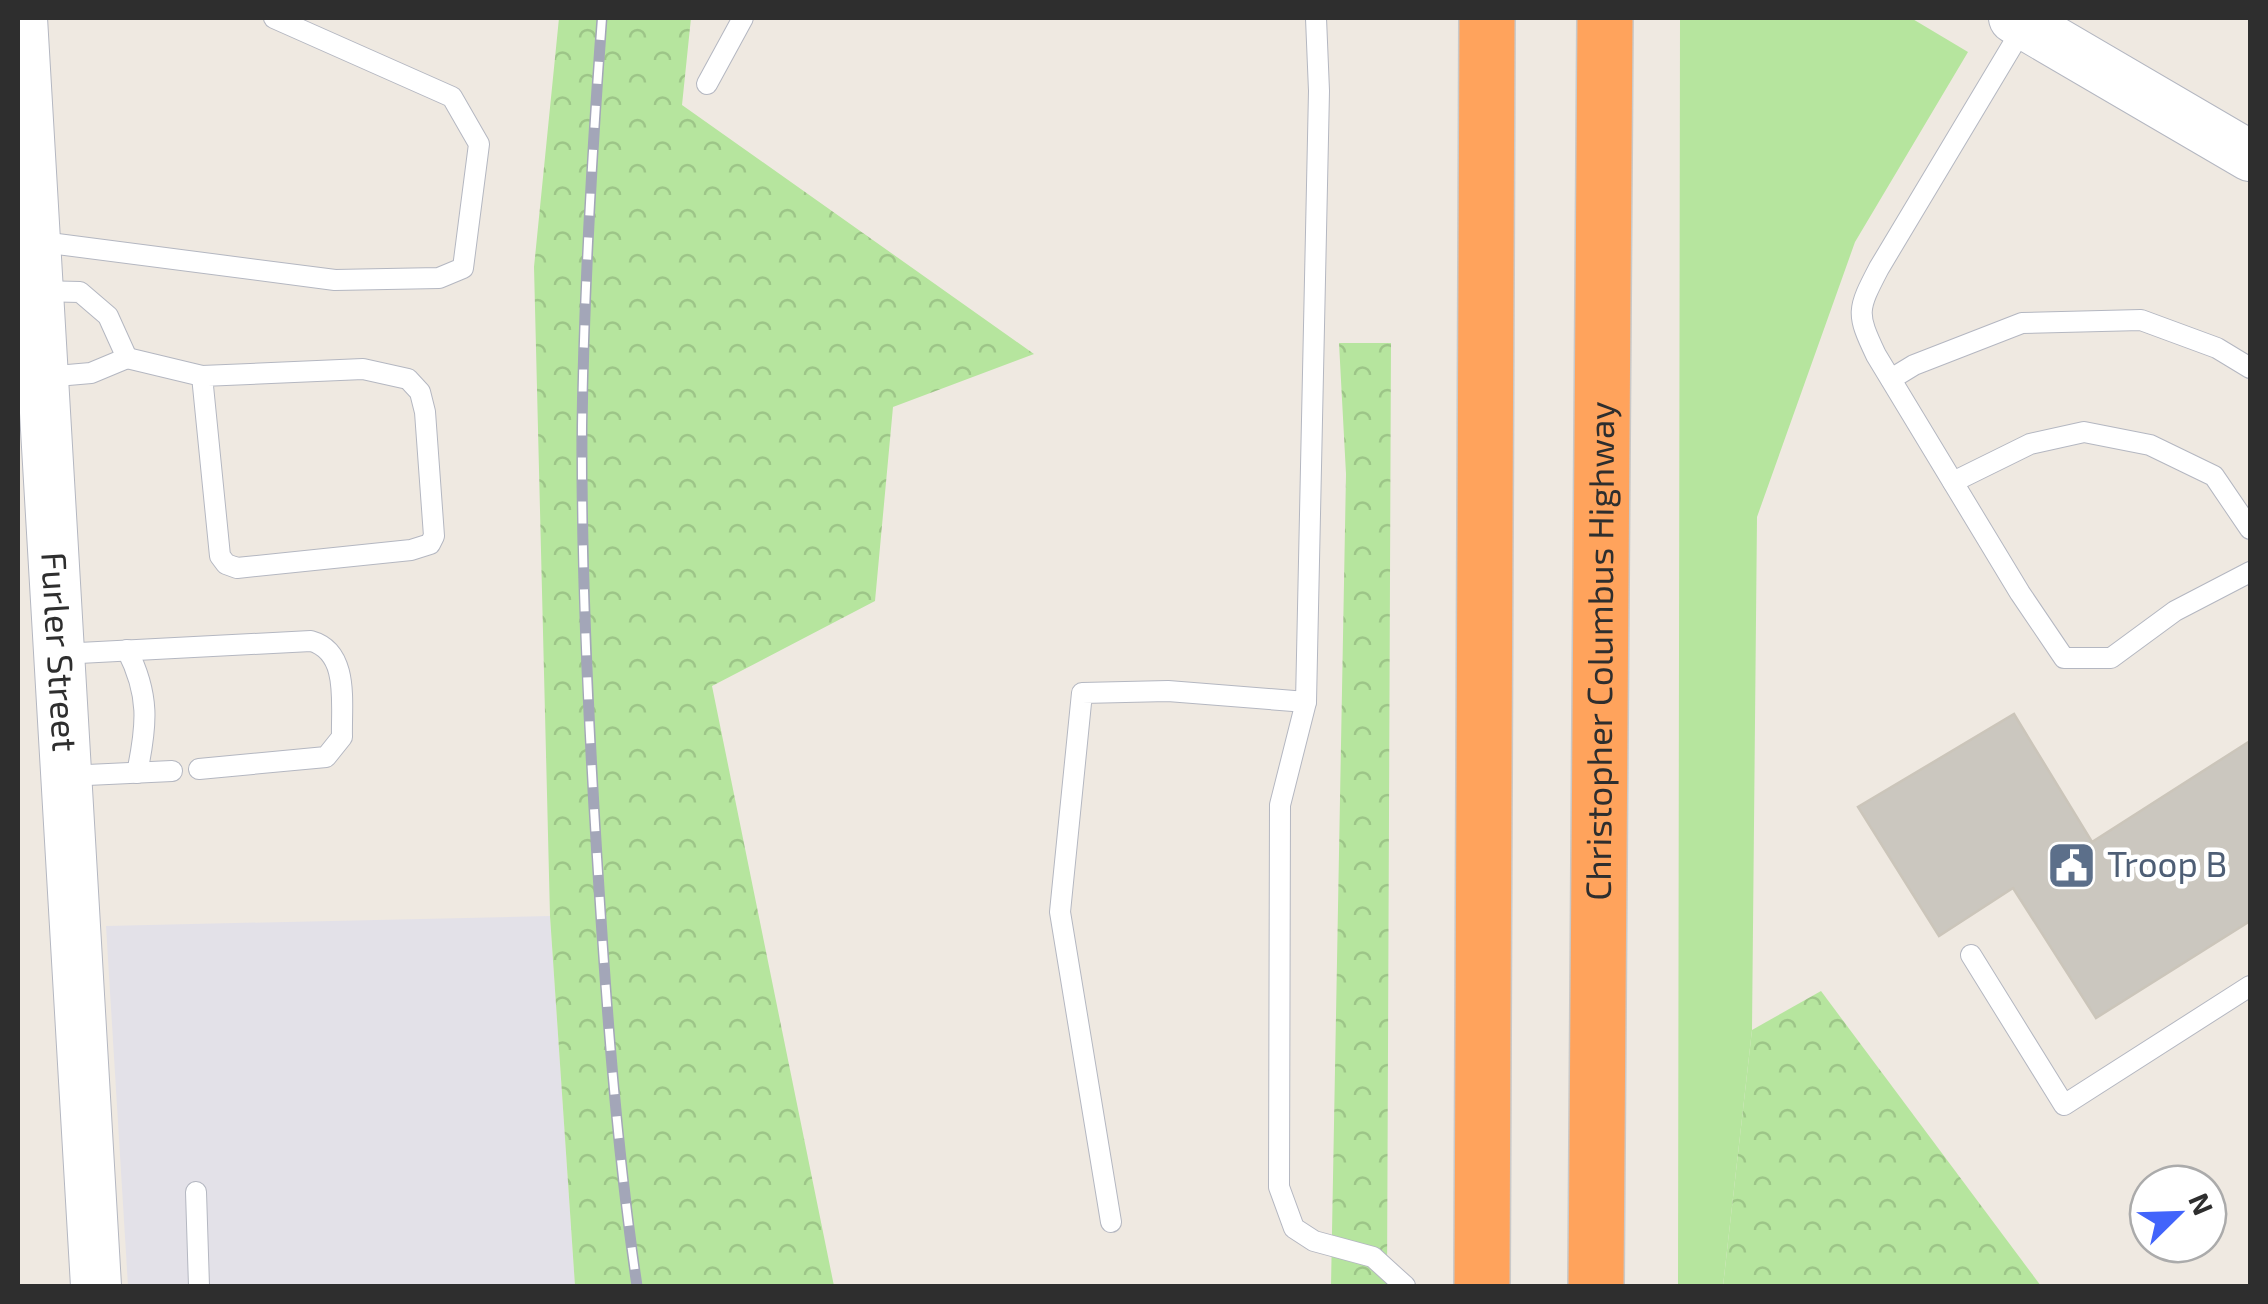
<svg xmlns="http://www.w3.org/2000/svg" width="2268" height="1304" font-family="'Exo 2',sans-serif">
  <defs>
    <pattern id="forest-crowns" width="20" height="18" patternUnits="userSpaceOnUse" patternTransform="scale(2.5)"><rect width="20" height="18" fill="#b6e59e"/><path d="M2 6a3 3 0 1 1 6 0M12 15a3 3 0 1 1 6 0" fill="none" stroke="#9dc588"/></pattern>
  </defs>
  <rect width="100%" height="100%" fill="#efe9e1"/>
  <polygon fill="#e3e1e8" points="550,916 575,1286 128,1286 106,926"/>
  <polygon fill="#b6e59e" points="1680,18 1911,18 1968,52 1855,242 1757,517 1752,1030 1723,1286 1678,1286"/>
  <g fill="url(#forest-crowns)">
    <polygon points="559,18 691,18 682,105 1034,354 893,407 875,601 712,686 834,1286 575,1286 550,916 534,267"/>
    <polygon points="1339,343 1391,343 1387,1286 1331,1286 1346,474"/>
    <polygon points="1821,991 2041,1286 1723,1286 1752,1030"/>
  </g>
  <polygon fill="#cbc7bf" stroke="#cbc5ba" stroke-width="2.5" points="2014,714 2092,842 2250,741 2250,921 2096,1018 2013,888 1939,936 1858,807"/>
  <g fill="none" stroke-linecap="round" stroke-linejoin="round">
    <defs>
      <g id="service">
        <path d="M2024,26L1879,268C1857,310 1856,313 1876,355L2020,593L2064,658H2111L2175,611L2250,572"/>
        <polyline points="707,84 743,18"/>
        <polyline points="34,241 335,280 439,278 463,268 479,144 452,97 274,18"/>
        <polyline points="38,291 80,292 108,316 127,358 91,373 45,377"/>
        <polyline points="127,358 202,376 363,369 408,379 420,392 425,412 434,536 430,544 411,550 237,568 226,564 220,556 202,376"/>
        <polyline points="1891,379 1914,365 2022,323 2141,320 2217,348 2250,368"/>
        <polyline points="1953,482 2030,444 2084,432 2150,445 2214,476 2250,529"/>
        <path d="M127,650C150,695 147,725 137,773"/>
        <path d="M60,654L311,641C350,652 341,704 342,737L326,757L199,769"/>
        <polyline points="1306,702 1280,805 1279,1187 1294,1228 1314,1241 1373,1257 1405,1286"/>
        <polyline points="66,776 172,771"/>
        <polyline points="1971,955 2064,1105 2250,986"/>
        <polyline points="196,1192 199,1286"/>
        <polyline points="1111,1222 1060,912 1082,693 1168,691 1306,702 1319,91 1316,18"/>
      </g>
      <g id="tertiary">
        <path id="s1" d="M22,18L96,1286"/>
        <polyline points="2014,18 2250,156"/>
      </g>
      <g id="motorway">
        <polyline points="1482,1286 1487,18"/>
        <path id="s2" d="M1596,1286L1605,18"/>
      </g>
    </defs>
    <use href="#service" stroke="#b4b7c1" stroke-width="22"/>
    <use href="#tertiary" stroke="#b4b7c1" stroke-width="52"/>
    <use href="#motorway" stroke="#c9c9c9" stroke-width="58"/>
    <use href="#service" stroke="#fff" stroke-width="20"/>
    <use href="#tertiary" stroke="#fff" stroke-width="50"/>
    <use href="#motorway" stroke="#ffa35c" stroke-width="55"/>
    <defs>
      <path id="rail" d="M602,18C592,153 584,290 582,426C581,570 588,714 597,857C606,1001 616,1144 637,1286"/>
    </defs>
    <use href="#rail" stroke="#a3a6b8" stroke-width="11"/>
    <use href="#rail" stroke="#fff" stroke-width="8" stroke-dasharray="22" stroke-linecap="butt"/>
  </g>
  <defs>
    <symbol id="civic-square" viewBox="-11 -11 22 22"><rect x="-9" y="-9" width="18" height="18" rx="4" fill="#5c6f8a" stroke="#fff"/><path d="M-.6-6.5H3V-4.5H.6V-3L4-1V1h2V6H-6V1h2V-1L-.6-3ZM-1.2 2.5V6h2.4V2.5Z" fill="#fff"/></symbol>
  </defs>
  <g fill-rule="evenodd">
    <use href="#civic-square" x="2044" y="838" width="55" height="55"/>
  </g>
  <g text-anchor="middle" stroke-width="9" stroke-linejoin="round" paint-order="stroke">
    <g font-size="35" fill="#2e2e2e" stroke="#fff">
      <text dy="12" stroke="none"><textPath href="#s1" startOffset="635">Furler Street</textPath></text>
      <text dy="12" stroke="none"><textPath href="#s2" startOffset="635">Christopher Columbus Highway</textPath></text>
    </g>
    <g font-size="35" fill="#4e5e75" stroke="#fff" text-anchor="start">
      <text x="2107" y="877">Troop B</text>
    </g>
  </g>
  <rect width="2268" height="1304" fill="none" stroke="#2e2e2e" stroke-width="40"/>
  <g transform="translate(2178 1214) rotate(67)"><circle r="48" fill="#ffffff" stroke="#ababab" stroke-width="2.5"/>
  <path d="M0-8L18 38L0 25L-18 38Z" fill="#4264fb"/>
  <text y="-15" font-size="28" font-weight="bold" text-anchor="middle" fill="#2e2e2e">N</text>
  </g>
</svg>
